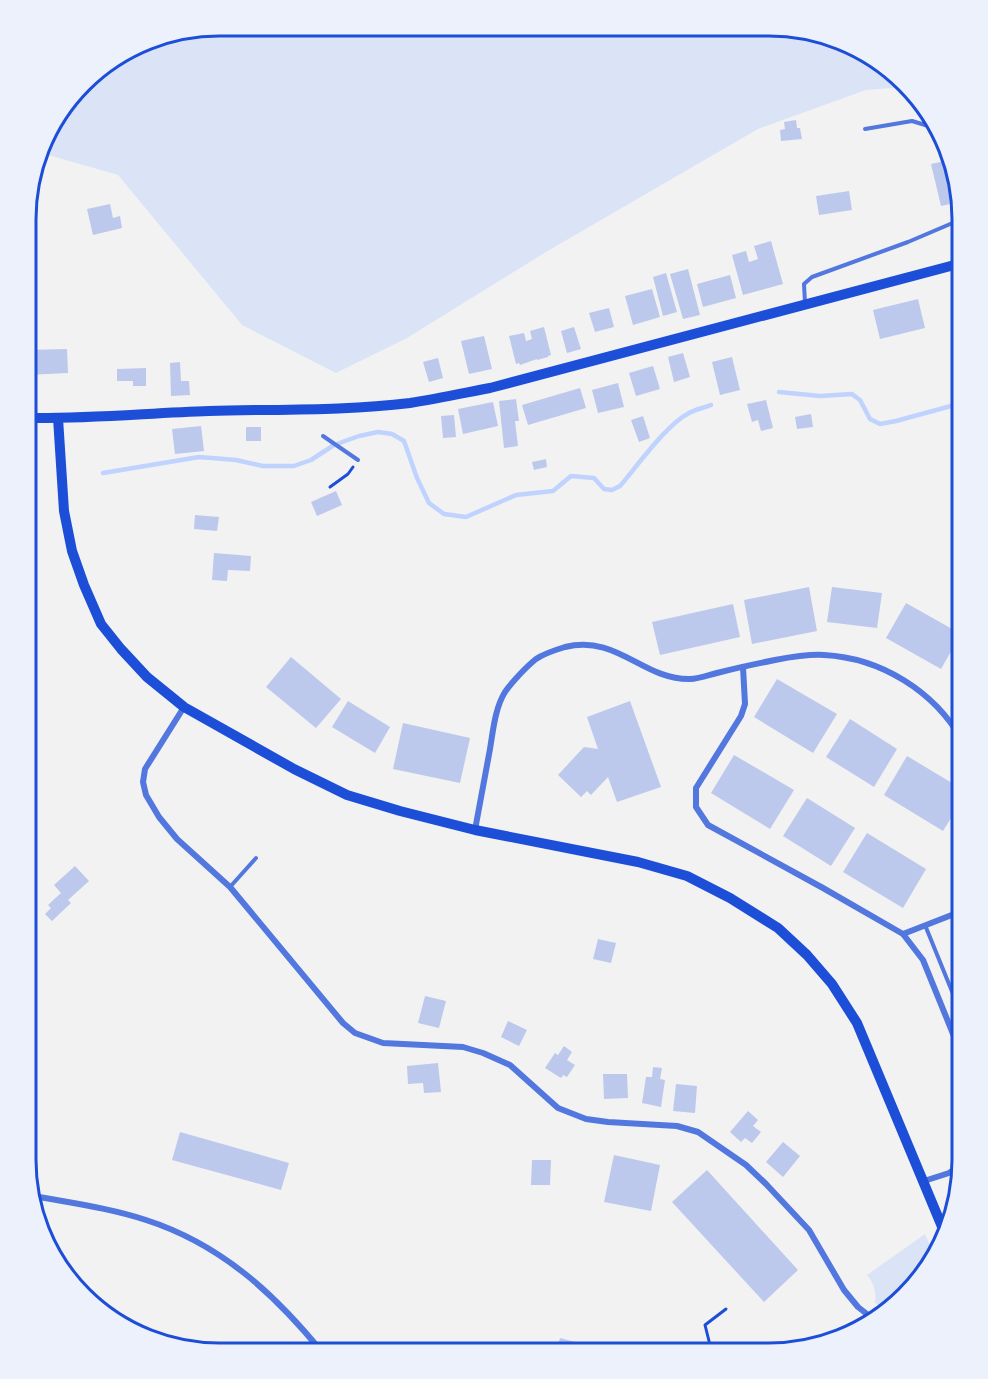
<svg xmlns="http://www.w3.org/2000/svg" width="988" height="1379" font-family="Helvetica,sans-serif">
  <rect width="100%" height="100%" fill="#f2f2f2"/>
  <g fill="#dbe4f7">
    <polygon points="219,26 794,27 886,65 904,87 866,90 758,129 551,249 407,338 336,373 242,325 118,175 45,154 55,118 92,73 157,36"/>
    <path d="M925,1234L934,1255L930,1268L884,1308L875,1303C876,1291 875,1285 867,1275Z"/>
  </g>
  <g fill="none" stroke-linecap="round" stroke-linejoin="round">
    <g stroke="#bfd3fe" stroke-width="4.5">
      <polyline points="779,392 820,396 852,394 860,400 870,419 880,424 896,421 962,403"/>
      <path d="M103,473L199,457L236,460L263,466H294L311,460L334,445L359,436L378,432L392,434L404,441L417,478L429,503L444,514L466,517L516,495L553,491L571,476L594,478L604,489L612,490L620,486C638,465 666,425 689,413C696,409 704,408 711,405"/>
    </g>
  </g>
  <g fill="#bdc9ec">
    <polygon points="796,120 797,128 800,128 802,139 781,141 780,130 785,129 784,122"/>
    <polygon points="949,160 959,202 941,206 931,164"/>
    <polygon points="849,191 852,210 819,215 816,196"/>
    <polygon points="110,204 113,218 120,216 122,228 93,235 87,209"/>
    <polygon points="771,241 783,284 743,295 732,255 746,251 749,262 758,259 754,246"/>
    <polygon points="688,269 700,315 683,319 670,274"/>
    <polygon points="666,273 677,312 663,316 653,277"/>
    <polygon points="730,275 736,298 703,307 697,284"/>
    <polygon points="652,289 660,317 633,325 625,296"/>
    <polygon points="918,299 925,328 880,339 873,310"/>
    <polygon points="609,308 614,327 595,332 589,313"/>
    <polygon points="544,327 551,355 548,356 548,357 537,360 537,359 520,365 519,363 516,364 509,336 524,333 526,341 532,339 530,331"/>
    <polygon points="574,327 581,349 567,353 561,331"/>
    <polygon points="484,336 492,369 469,374 461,341"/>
    <polygon points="67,349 68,373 27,375 27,350"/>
    <polygon points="683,353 690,377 674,382 668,357"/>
    <polygon points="732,357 740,390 720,395 712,362"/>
    <polygon points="438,358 443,378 429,382 423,362"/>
    <polygon points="180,362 181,381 189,381 190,395 171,396 170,363"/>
    <polygon points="653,366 660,389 636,396 629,373"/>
    <polygon points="146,368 146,386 133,386 133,381 117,381 117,369"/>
    <polygon points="618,383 624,407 598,413 592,390"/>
    <polygon points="580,388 586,408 528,425 522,405"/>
    <polygon points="516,399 519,421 515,421 518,446 504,448 499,401"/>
    <polygon points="766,400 773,428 761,431 758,420 752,422 747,404"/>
    <polygon points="493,402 498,426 463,434 458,409"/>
    <polygon points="811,414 813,427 797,429 795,417"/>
    <polygon points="454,415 456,437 443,438 441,416"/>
    <polygon points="643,416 650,438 639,442 631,420"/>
    <polygon points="201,426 204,451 175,454 172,429"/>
    <rect x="246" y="427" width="15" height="14"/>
    <polygon points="546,459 547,467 534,470 532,462"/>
    <polygon points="336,491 342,505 317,516 311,502"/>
    <polygon points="195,515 219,517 217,531 194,529"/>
    <polygon points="214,553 251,556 250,571 228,570 227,581 212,580"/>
    <polygon points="809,587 817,631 752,644 744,600"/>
    <polygon points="832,587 882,593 877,628 827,622"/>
    <polygon points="906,603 961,634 941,669 886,638"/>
    <polygon points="733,604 740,637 660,655 652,622"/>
    <polygon points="291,657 341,699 316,728 266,687"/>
    <polygon points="777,679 837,714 813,753 754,717"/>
    <polygon points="348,701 390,727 375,753 332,727"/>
    <polygon points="630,701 661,787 617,802 608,777 591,795 587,791 581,797 558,775 584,747 598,749 587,717"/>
    <polygon points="850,719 897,749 874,787 826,757"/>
    <polygon points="403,723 470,738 460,783 393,769"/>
    <polygon points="734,755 794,790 770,829 711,793"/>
    <polygon points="907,756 962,789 962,800 943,831 884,795"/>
    <polygon points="807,798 855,828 831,866 783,836"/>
    <polygon points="867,833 926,869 903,908 843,872"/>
    <polygon points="75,866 89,881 68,900 71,903 52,921 45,914 51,908 48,905 61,893 54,885"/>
    <polygon points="598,939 616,943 611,963 593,959"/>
    <polygon points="425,996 446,1001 439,1028 418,1023"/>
    <polygon points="508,1021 527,1030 519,1046 501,1037"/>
    <polygon points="564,1046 572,1052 567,1060 575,1065 567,1077 563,1075 561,1078 545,1068 555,1053 558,1055"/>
    <polygon points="438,1063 441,1092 424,1093 423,1083 408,1084 407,1066"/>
    <polygon points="653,1067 662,1068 660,1079 665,1080 661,1107 642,1103 646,1077 652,1077"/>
    <polygon points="603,1074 627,1074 628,1098 604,1099"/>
    <polygon points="676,1084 697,1086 695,1113 673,1111"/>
    <polygon points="748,1111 758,1120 753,1126 761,1132 752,1143 745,1138 741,1142 730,1132"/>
    <polygon points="180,1132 289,1163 281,1190 172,1160"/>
    <polygon points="783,1142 800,1156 783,1177 766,1162"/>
    <polygon points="614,1155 660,1165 651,1211 604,1202"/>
    <polygon points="532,1160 551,1160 550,1185 531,1185"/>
    <polygon points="707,1170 798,1270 764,1302 672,1202"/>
    <polygon points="560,1338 614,1352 614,1353 556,1353"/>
  </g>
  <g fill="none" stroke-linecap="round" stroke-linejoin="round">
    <g stroke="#1d4ed8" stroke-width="3">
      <polyline points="330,487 348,474 353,467"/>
      <polyline points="27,572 34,622"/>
      <polyline points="712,1353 705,1325 726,1309"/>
    </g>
    <g stroke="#5277de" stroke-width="4">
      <polyline points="865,129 912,121 938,129 943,135"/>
      <polyline points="805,303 804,284 812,277 908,242 962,219"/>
      <polyline points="323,436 358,460"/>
      <polyline points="230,887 256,858"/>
      <polyline points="925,925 962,1016"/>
    </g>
    <g stroke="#5277de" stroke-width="6">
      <polyline points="743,667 745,704 741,716 696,788 696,807 708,825 823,888 903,934 923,960 962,1056"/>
      <polyline points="184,707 145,769 143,782 146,795 159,817 177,839 230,887 343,1023 355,1033 383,1043 463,1047 483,1053 510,1065 558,1108 586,1119 608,1122 677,1126 698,1132 746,1165 766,1184 809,1230 844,1290 858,1307 872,1318"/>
      <path d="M475,830C480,803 485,776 490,749C493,731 495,708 505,692C512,682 526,667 536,659C545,653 555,650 565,647C617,634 643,680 690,679C699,679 709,675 717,673C736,668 755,664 775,660C791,657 808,654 824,655C881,658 934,691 962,740"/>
      <polyline points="903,934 962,911"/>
      <polyline points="924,1181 949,1173 962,1164"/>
      <path d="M34,1196C71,1203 110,1208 146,1220C220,1244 273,1292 322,1352"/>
    </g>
    <g stroke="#1d4ed8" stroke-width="10">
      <path d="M27,418C88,419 148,413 209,411C276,409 343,411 410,403C437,399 464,393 490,388L962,263"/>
      <polyline points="58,418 64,511 72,551 84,585 101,624 121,649 147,677 184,707 294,769 347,795 400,811 475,830 638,862 687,876 730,898 778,928 807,955 832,984 857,1023 943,1229"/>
    </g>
  </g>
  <path d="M0 0H988V1379H0ZM219 36H769A183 183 0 0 1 952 219V1160A183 183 0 0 1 769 1343H219A183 183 0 0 1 36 1160V219A183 183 0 0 1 219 36Z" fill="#edf1fc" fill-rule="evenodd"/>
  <path fill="none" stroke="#1d4ed8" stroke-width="3" d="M219 36H769A183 183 0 0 1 952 219V1160A183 183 0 0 1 769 1343H219A183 183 0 0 1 36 1160V219A183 183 0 0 1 219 36Z"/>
</svg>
